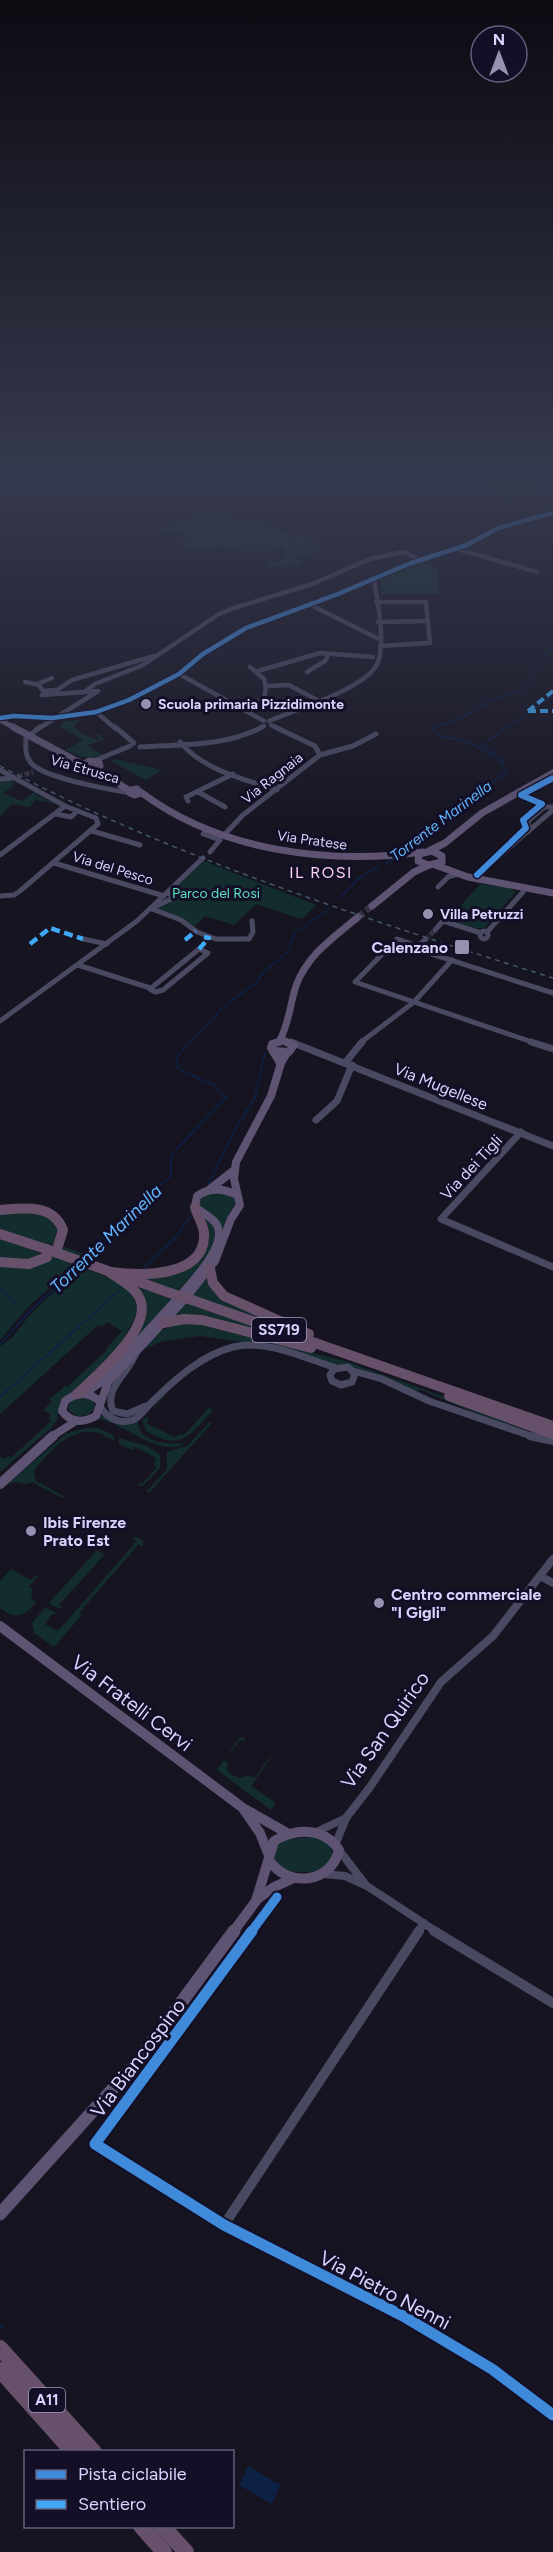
<svg xmlns="http://www.w3.org/2000/svg" width="553" height="2552" font-family="Figtree,sans-serif">
  <rect width="100%" height="100%" fill="#161421"/>
  <g fill="#132c2d">
    <polygon points="458,477 553,477 553,484 545,484 531,490 487,488"/>
    <polygon points="211,512 234,520 254,520 290,535 289,537 304,536 308,542 322,542 322,549 316,553 295,556 303,565 268,568 268,564 281,560 287,552 282,546 274,547 275,552 245,552 216,546 209,550 185,549 182,547 187,543 180,542 186,534 164,533 158,529 186,522 203,513"/>
    <polygon points="421,561 438,568 439,594 381,594 381,578 395,574"/>
    <path d="M81,720L73,726L78,729L79,732L97,740L99,739L96,735L99,734L104,739L90,745L85,744L104,755C89,760 80,758 66,750L83,740L59,726L65,721Z"/>
    <polygon points="115,759 162,770 146,780 111,761"/>
    <polygon points="9,779 15,782 12,785 15,786 3,793 22,801 37,790 36,795 56,804 35,800 29,807 12,804 0,816 0,781"/>
    <polygon points="204,861 316,905 302,919 256,904 234,925 205,916 194,927 158,909 177,898 173,890"/>
    <polygon points="480,884 509,888 516,892 484,928 475,928 447,920 454,913 462,915 464,912 457,910"/>
    <polygon points="216,1191 234,1197 236,1202 225,1222 223,1233 220,1223 199,1208 199,1199"/>
    <polygon points="0,1211 45,1214 59,1228 55,1246 0,1230"/>
    <polygon points="203,1217 213,1223 217,1233 209,1253 193,1276 176,1291 143,1278 197,1258"/>
    <polygon points="0,1237 45,1255 37,1259 0,1259"/>
    <polygon points="62,1246 87,1255 28,1307 0,1340 0,1264 16,1266"/>
    <path d="M80,1267C108,1277 130,1281 139,1311L120,1345L78,1388L61,1399L57,1420L50,1429L0,1472V1457L4,1459L8,1456L12,1457L51,1421L48,1418L51,1415L43,1410L52,1402L49,1399L63,1388L64,1385L67,1387L107,1350L106,1349L122,1331L107,1322L101,1327L98,1325L0,1414V1346L12,1338L29,1316Z"/>
    <polygon points="207,1277 210,1283 299,1331 193,1296"/>
    <polygon points="134,1285 173,1298 127,1348 141,1326"/>
    <polygon points="185,1302 311,1346 172,1318"/>
    <path d="M185,1321L345,1361L550,1435C505,1428 464,1408 424,1391L420,1390L417,1392L358,1372L347,1364L334,1365L243,1342L200,1336L163,1341L144,1349L159,1331Z"/>
    <path d="M164,1395H166L146,1416L149,1420L146,1423L175,1437L180,1434L184,1435L208,1409L205,1406L213,1410C189,1436 182,1452 146,1431L142,1421Z"/>
    <path d="M80,1396L93,1400L95,1408L88,1415L77,1416L69,1411C67,1402 73,1399 80,1396Z"/>
    <path d="M103,1414L106,1417L138,1421C137,1443 171,1445 186,1443C160,1459 125,1423 98,1419Z"/>
    <polygon points="210,1422 212,1423 149,1493 146,1492 167,1469 167,1452 187,1446"/>
    <path d="M86,1428H99L113,1435L115,1441C110,1439 104,1435 98,1433C72,1426 48,1452 34,1471L36,1481L64,1496L62,1498L32,1482L27,1484L16,1482L7,1484L67,1433Z"/>
    <polygon points="119,1438 147,1446 160,1455 160,1468 143,1486 139,1486 138,1482 142,1484 157,1467 154,1465 156,1458 135,1447 132,1450 119,1444"/>
    <polygon points="136,1536 143,1541 143,1547 138,1545 79,1613 82,1615 54,1647 34,1633 32,1623 45,1607 57,1614 52,1614 45,1624 58,1631 137,1541 133,1539"/>
    <polygon points="97,1550 108,1557 104,1555 59,1605 63,1608 60,1609 49,1603"/>
    <path d="M11,1569L31,1580L36,1575L39,1577L36,1578L29,1587L33,1589L31,1597L36,1603C23,1617 15,1620 0,1608V1581Z"/>
    <polygon points="242,1737 245,1739 244,1742 240,1740 224,1760 228,1763 227,1768 229,1773 239,1778 249,1775 254,1778 283,1740 251,1786 276,1803 271,1810 217,1770 239,1738"/>
    <path d="M317,1837C334,1843 340,1862 319,1870C309,1874 274,1874 274,1857C273,1854 277,1848 278,1844L287,1839Z"/>
  </g>
  <polygon fill="#0d2144" points="248,2466 280,2485 272,2504 239,2485"/>
  <g fill="none" stroke-linecap="round" stroke-linejoin="round">
    <g stroke="#0d2144" stroke-width="1.5">
      <polyline points="502,762 503,759 483,745 553,695"/>
      <path d="M405,851L475,798L506,771C493,747 462,741 437,735L433,728L461,718L488,702L519,691L527,685L534,669L553,646"/>
      <polyline points="386,863 396,858"/>
      <polyline points="340,898 358,879 379,866"/>
      <polyline points="209,1184 232,1135 255,1097 265,1052"/>
      <polyline points="87,1257 132,1210 171,1176 171,1159 175,1151 226,1097 215,1086 177,1068 176,1058 223,1007 258,981 263,973 287,952 296,932 329,909"/>
      <polyline points="144,1268 175,1238 191,1216"/>
      <polyline points="0,1287 15,1302"/>
      <polyline points="0,1344 30,1311 80,1265"/>
      <polyline points="0,1397 120,1290"/>
    </g>
    <polyline stroke="#0d2144" stroke-width="2" points="0,2328 2,2325"/>
    <g stroke="#333142" stroke-width="5" stroke-dasharray="5 2" stroke-linecap="butt">
      <polyline points="11,778 33,772"/>
      <polyline points="425,940 435,930"/>
    </g>
    <polyline stroke="#333142" stroke-width="7" stroke-dasharray="7 3" stroke-linecap="butt" points="358,917 372,906"/>
    <g stroke="#4a4962" stroke-width="4.5">
      <polyline points="457,549 537,572"/>
      <polyline points="376,602 426,602 430,643 380,646"/>
      <polyline points="309,604 379,639"/>
      <polyline points="378,622 428,621"/>
      <polyline points="258,671 320,653 373,657"/>
      <polyline points="307,672 325,661 329,654"/>
      <polyline points="179,674 264,721"/>
      <polyline points="25,682 39,685 43,691 57,690 72,680 154,656"/>
      <polyline points="37,684 52,678"/>
      <polyline points="267,686 289,685 319,701"/>
      <polyline points="84,692 95,684 143,665 219,614 234,608 312,584 370,559 403,552 420,559"/>
      <polyline points="244,710 264,698 266,688 264,679 250,667"/>
      <polyline points="96,712 116,729"/>
      <polyline points="0,718 14,716 52,718 96,712 129,700 179,674 203,654 246,628 338,594 411,563 467,545 498,528 553,513"/>
      <path d="M269,721C294,710 369,688 378,662C386,640 377,601 374,578"/>
      <polyline points="271,725 279,729"/>
      <polyline points="38,729 98,691 42,695"/>
      <polyline points="259,729 264,726"/>
    </g>
    <g stroke="#4a4962" stroke-width="5">
      <polyline points="115,727 134,743"/>
      <path d="M27,733C25,743 24,756 32,764C47,779 108,789 130,793"/>
      <polyline points="30,735 40,727"/>
      <path d="M180,742C203,770 244,779 277,790"/>
      <path d="M140,747C181,744 225,747 262,727"/>
      <polyline points="320,755 353,746 376,734"/>
      <polyline points="94,761 130,746"/>
      <polyline points="0,770 65,806 96,818 98,824 20,891 14,895 0,896"/>
      <polyline points="0,779 11,778"/>
      <polyline points="198,792 225,807"/>
      <polyline points="188,801 186,797 233,774"/>
      <polyline points="56,814 71,817 77,811"/>
      <polyline points="207,830 203,834 220,840 210,852"/>
      <polyline points="92,831 140,845"/>
      <polyline points="529,831 528,821 544,807 553,807"/>
      <polyline points="223,836 243,815 320,755 315,746 275,727"/>
      <polyline points="0,855 65,806"/>
      <polyline points="54,863 164,896"/>
      <polyline points="477,879 490,864 553,810"/>
      <polyline points="438,887 448,877 458,874"/>
      <polyline points="157,906 171,899 172,896 168,893"/>
      <polyline points="152,909 181,920 197,932 216,939 249,939 253,932 252,921"/>
      <polyline points="435,930 443,921 481,933"/>
      <circle cx="484" cy="935" r="4"/>
      <polyline points="487,932 523,892"/>
      <polyline points="83,939 107,944"/>
      <polyline points="425,940 418,946 397,939 355,982 535,1043"/>
      <polyline points="413,948 553,993"/>
      <polygon points="199,949 208,953 163,990 155,992 150,989"/>
      <polyline points="78,965 150,988"/>
      <polyline points="0,1021 137,921 203,858"/>
      <polyline points="291,1042 294,1043"/>
      <polyline points="360,1043 414,1002 452,960"/>
    </g>
    <g stroke="#4a4962" stroke-width="7">
      <polyline points="291,1042 553,1146"/>
      <polyline points="531,1042 553,1049"/>
      <polyline points="345,1063 362,1042"/>
      <polyline points="316,1120 337,1101 352,1065"/>
      <polyline points="521,1132 441,1219 553,1267"/>
      <path d="M136,1353C129,1374 103,1387 113,1411L127,1414L146,1406"/>
      <polygon points="348,1367 355,1374 352,1382 341,1385 332,1381 330,1375 334,1369"/>
      <polyline points="353,1371 382,1379 429,1401 534,1437"/>
      <path d="M101,1408C108,1419 120,1424 133,1420C142,1416 146,1407 153,1401C175,1379 202,1355 233,1347C267,1339 304,1358 336,1368"/>
    </g>
    <g stroke="#4a4962" stroke-width="8">
      <polyline points="530,1436 553,1441"/>
      <polyline points="540,1576 553,1583"/>
      <polyline points="316,1832 346,1818"/>
      <polyline points="336,1843 346,1818 370,1787 441,1682 493,1636 553,1559"/>
      <polyline points="339,1850 365,1884"/>
      <polyline points="323,1874 345,1876 367,1886 437,1932"/>
      <polyline points="251,1932 277,1897"/>
      <polyline points="418,1932 424,1923"/>
    </g>
    <g stroke="#4a4962" stroke-width="10">
      <polyline points="252,1931 95,2144 224,2225 403,2316 492,2369 553,2415"/>
      <polyline points="434,1931 553,2003"/>
      <polyline points="224,2225 419,1931"/>
    </g>
    <polyline stroke="#5e5373" stroke-width="5" points="0,720 16,729"/>
    <g stroke="#5e5373" stroke-width="7">
      <polyline points="13,727 84,765"/>
      <polygon points="90,761 99,762 100,766 94,769 85,767 84,764"/>
      <polyline points="88,769 103,774 130,791"/>
      <polygon points="137,789 141,793 135,795 130,793 131,790"/>
      <path d="M142,793C220,851 328,865 423,852"/>
      <polyline points="429,851 445,843 482,813 553,773"/>
      <polygon points="432,851 442,856 442,862 429,865 418,861 419,854"/>
      <polyline points="435,865 468,877 553,893"/>
      <polyline points="372,906 414,872 429,865"/>
      <path d="M280,1040C289,1023 290,1004 296,986C307,955 334,937 358,917"/>
      <polyline points="275,1043 283,1040 290,1043"/>
    </g>
    <g stroke="#5e5373" stroke-width="8">
      <polyline points="279,1042 272,1044 271,1048 280,1063"/>
      <polyline points="274,1051 289,1052 294,1045 286,1042"/>
      <polyline points="210,1189 233,1171"/>
      <path d="M183,1292C195,1279 227,1244 217,1225C213,1217 202,1213 195,1207L197,1196C210,1187 223,1188 237,1195"/>
      <polyline points="189,1294 215,1261 231,1219 240,1205 234,1179 236,1162 271,1096 281,1063 287,1053"/>
      <polyline points="85,1393 100,1383 177,1299"/>
      <path d="M100,1402C89,1391 77,1392 65,1401L62,1411C71,1423 83,1423 96,1416L108,1382L183,1301"/>
      <polyline points="51,1437 76,1421"/>
    </g>
    <g stroke="#5e5373" stroke-width="10">
      <polyline points="0,1484 53,1436"/>
      <polyline points="0,1626 243,1808 289,1834"/>
      <polyline points="244,1810 260,1833 268,1853"/>
      <polyline points="256,1900 274,1887 294,1878"/>
      <path d="M233,1932L256,1901L274,1841C296,1828 324,1827 339,1850C331,1884 287,1888 269,1860"/>
    </g>
    <polyline stroke="#5e5373" stroke-width="13" points="0,2214 138,2061 234,1931"/>
    <g stroke="#67516a" stroke-width="10">
      <path d="M0,1210C23,1208 53,1203 63,1230L58,1246"/>
      <polyline points="0,1234 46,1249"/>
      <polyline points="0,1262 29,1264 47,1257"/>
      <polyline points="210,1269 213,1283 224,1296 309,1334"/>
      <path d="M111,1272C140,1276 206,1278 204,1234C204,1225 197,1216 195,1207"/>
      <polyline points="131,1279 170,1293"/>
      <polyline points="192,1300 553,1426"/>
      <polyline points="163,1323 184,1319 202,1320 311,1348"/>
      <path d="M77,1394C96,1376 153,1328 140,1299C134,1286 119,1279 108,1271"/>
      <polyline points="449,1396 553,1434"/>
    </g>
    <g stroke="#67516a" stroke-width="16">
      <polyline points="0,2348 94,2452"/>
      <polyline points="0,2370 73,2452"/>
      <polyline points="141,2526 164,2552"/>
      <polyline points="162,2526 186,2552"/>
    </g>
    <path stroke="#43596b" stroke-width="1.5" stroke-dasharray="5 4.5" stroke-linecap="butt" d="M0,766C174,858 366,919 553,978"/>
    <g stroke="#67516a" stroke-width="10">
      <polyline points="46,1249 108,1271"/>
      <polyline points="170,1293 192,1300"/>
    </g>
    <g stroke="#3fa9f5" stroke-width="4" stroke-dasharray="8 4" stroke-linecap="butt">
      <polyline points="528,711 553,691"/>
      <polyline points="528,711 553,711"/>
    </g>
    <g stroke="#3fa9f5" stroke-width="4.5" stroke-dasharray="9 4.5" stroke-linecap="butt">
      <polyline points="185,940 196,931"/>
      <polyline points="30,944 50,928 83,939"/>
      <polyline points="199,949 209,938 204,937"/>
    </g>
    <defs>
      <polyline id="cycleway-far3" points="0,718 14,716 52,718 96,712 129,700 179,674 203,654 246,628 338,594 411,563 467,545 498,528 553,513"/>
      <polyline id="cycleway-far2" points="477,875 526,828 523,820 542,804 521,795 553,778"/>
      <polyline id="cycleway-far1" points="251,1932 277,1897"/>
      <polyline id="cycleway" points="252,1931 95,2144 224,2225 403,2316 492,2369 553,2415"/>
    </defs>
    <use href="#cycleway-far3" stroke="#130f26" stroke-width="7"/>
    <use href="#cycleway-far2" stroke="#130f26" stroke-width="9"/>
    <use href="#cycleway-far1" stroke="#130f26" stroke-width="13"/>
    <use href="#cycleway" stroke="#130f26" stroke-width="15"/>
    <use href="#cycleway-far3" stroke="#408adc" stroke-width="4.5"/>
    <use href="#cycleway-far2" stroke="#408adc" stroke-width="6"/>
    <use href="#cycleway-far1" stroke="#408adc" stroke-width="9"/>
    <use href="#cycleway" stroke="#408adc" stroke-width="11"/>
  </g>
  <linearGradient id="sky" x2="0" y2="1"><stop stop-color="#0c0b12"/><stop offset="0.57" stop-color="#363a4e"/><stop offset="1" stop-color="#363a4e" stop-opacity="0"/></linearGradient>
  <rect width="553" height="835" fill="url(#sky)"/>
  <g fill="#9591b1" stroke="#130f26" stroke-width="2">
    <circle cx="146" cy="704" r="6"/>
    <circle cx="428" cy="914" r="6"/>
    <rect x="454" y="939" width="16" height="16" rx="3"/>
    <circle cx="31" cy="1531" r="6"/>
    <circle cx="379" cy="1603" r="6"/>
  </g>
  <g text-anchor="middle" stroke-width="6" stroke-linejoin="round" paint-order="stroke">
    <g font-size="14" font-weight="bold" fill="#d9d4ff" stroke="#130f26" text-anchor="start">
      <text x="158" y="709">Scuola primaria Pizzidimonte</text>
      <text x="440" y="919">Villa Petruzzi</text>
    </g>
    <g font-size="14" fill="#d9d4ff" stroke="#130f26">
      <text transform="translate(85 769) rotate(16)" y="5">Via Etrusca</text>
      <text transform="translate(272 778) rotate(-38)" y="5">Via Ragnaia</text>
      <text transform="translate(312 840) rotate(8)" y="5">Via Pratese</text>
      <text transform="translate(113 868) rotate(17)" y="5">Via del Pesco</text>
    </g>
    <g font-size="14" fill="#5fe0c0" stroke="#130f26">
      <text x="216" y="898">Parco del Rosi</text>
    </g>
    <g font-size="15" font-style="italic" fill="#62b6ff" stroke="#130f26">
      <text transform="translate(441 821) rotate(-37)" y="5">Torrente Marinella</text>
    </g>
    <g fill="#130f26" stroke="#9e99be" stroke-width="1.5">
      <rect x="252" y="1318" width="54" height="24" rx="4.5"/>
      <rect x="29" y="2388" width="36" height="24" rx="4.5"/>
    </g>
    <g font-size="15" font-weight="bold" fill="#d9d4ff">
      <text x="279" y="1335">SS719</text>
      <text x="47" y="2405">A11</text>
    </g>
    <g font-size="16" letter-spacing="1.5" fill="#ffd6f0" stroke="#130f26">
      <text x="321" y="878">IL ROSI</text>
    </g>
    <g font-size="16" font-weight="bold" fill="#d9d4ff" stroke="#130f26" text-anchor="start">
      <text x="448" y="953" text-anchor="end">Calenzano</text>
      <text x="43" y="1528">Ibis Firenze<tspan x="43" dy="18">Prato Est</tspan></text>
      <text x="391" y="1600">Centro commerciale<tspan x="391" dy="18">"I Gigli"</tspan></text>
    </g>
    <g font-size="16" fill="#d9d4ff" stroke="#130f26">
      <text transform="translate(441 1086) rotate(22)" y="6">Via Mugellese</text>
      <text transform="translate(471 1167) rotate(-47)" y="6">Via dei Tigli</text>
    </g>
    <g font-size="18" font-style="italic" fill="#62b6ff" stroke="#130f26">
      <text transform="translate(106 1239) rotate(-44)" y="6">Torrente Marinella</text>
    </g>
    <g font-size="20" fill="#d9d4ff" stroke="#130f26">
      <text transform="translate(132 1703) rotate(37)" y="7">Via Fratelli Cervi</text>
      <text transform="translate(385 1730) rotate(-55)" y="7">Via San Quirico</text>
      <text transform="translate(138 2058) rotate(-53)" y="7">Via Biancospino</text>
      <text transform="translate(385 2290) rotate(28)" y="7">Via Pietro Nenni</text>
    </g>
  </g>
  <rect x="24" y="2450" width="210" height="78" fill="#130f26" stroke="#625e7d" stroke-width="1.5"/>
  <rect x="36" y="2470" width="30" height="9" fill="#408adc" stroke="#625e7d" stroke-width="1.5"/>
  <text x="78" y="2480" font-size="18" fill="#d9d4ff">Pista ciclabile</text>
  <rect x="36" y="2500" width="30" height="9" fill="#3fa9f5" stroke="#625e7d" stroke-width="1.5"/>
  <text x="78" y="2510" font-size="18" fill="#d9d4ff">Sentiero</text>
  <g transform="translate(499 54)"><circle r="28" fill="#130f26" stroke="#625e7d" stroke-width="1.5"/>
  <path d="M0-4.5L10 22L0 15L-10 22Z" fill="#9591b1"/>
  <text y="-9" font-size="16" font-weight="bold" text-anchor="middle" fill="#d9d4ff">N</text>
  </g>
</svg>
